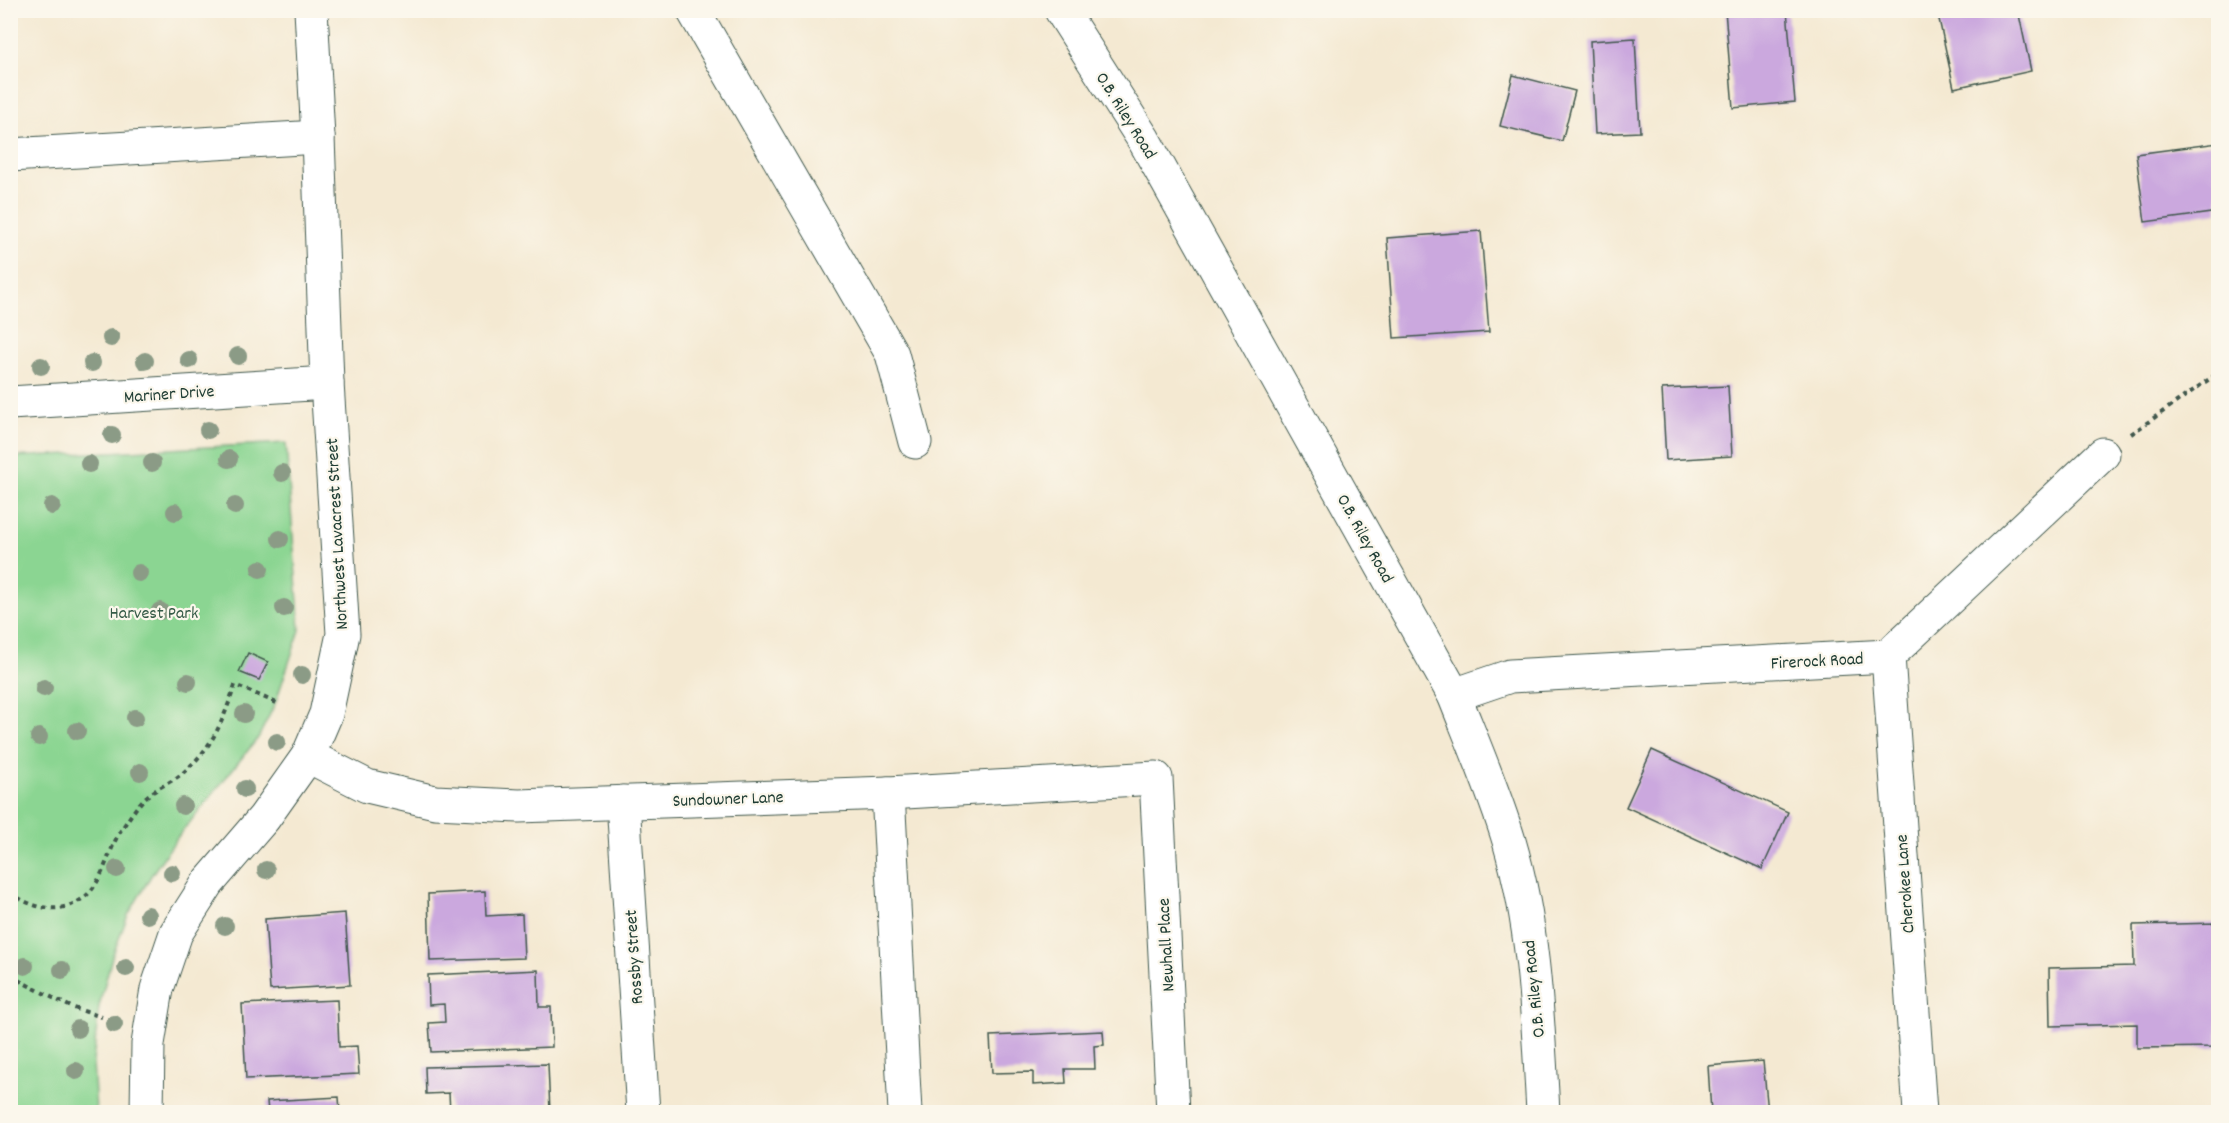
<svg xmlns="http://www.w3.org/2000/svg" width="2229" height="1123" font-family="Dekko,sans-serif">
  <rect width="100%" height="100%" fill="#fbf7ec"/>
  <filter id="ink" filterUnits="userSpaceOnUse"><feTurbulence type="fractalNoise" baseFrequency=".0167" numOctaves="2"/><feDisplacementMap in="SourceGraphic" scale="12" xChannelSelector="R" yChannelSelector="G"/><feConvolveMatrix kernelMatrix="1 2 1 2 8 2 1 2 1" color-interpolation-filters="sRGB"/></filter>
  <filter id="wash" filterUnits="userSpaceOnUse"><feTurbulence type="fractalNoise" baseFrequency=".008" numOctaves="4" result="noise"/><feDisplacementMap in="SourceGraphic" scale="24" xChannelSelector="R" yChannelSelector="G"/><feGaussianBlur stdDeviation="1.35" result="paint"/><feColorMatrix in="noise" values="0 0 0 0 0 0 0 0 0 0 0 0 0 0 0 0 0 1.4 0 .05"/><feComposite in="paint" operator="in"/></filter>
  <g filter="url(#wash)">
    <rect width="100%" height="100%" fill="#f4e9d2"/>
    <polygon fill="#8bd592" stroke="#558963" stroke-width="1.5" points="286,443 300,630 275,704 258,738 177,838 152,874 128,915 112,957 99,1006 93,1062 96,1112 11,1112 11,457"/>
    <g id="blocks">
      <g fill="#cba8de">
        <polygon points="1725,10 1787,10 1795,102 1733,108"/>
        <polygon points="1937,10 2018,10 2031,71 1954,88"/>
        <polygon points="1635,38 1640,132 1595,134 1590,41"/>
        <polygon points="1513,75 1575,91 1562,141 1500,126"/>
        <polygon points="2218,143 2218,212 2145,222 2136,154"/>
        <polygon points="1481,231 1489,332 1394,338 1387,238"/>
        <polygon points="1728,386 1732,456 1666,460 1662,389"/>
        <polygon points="248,653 268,662 259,680 239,672"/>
        <polygon points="1652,750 1788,812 1762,869 1626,807"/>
        <polygon points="485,891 486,916 522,914 524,958 430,961 428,894"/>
        <polygon points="345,913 350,985 270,990 265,919"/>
        <polygon points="2218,923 2218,1047 2137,1048 2137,1024 2050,1026 2049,968 2134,966 2133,925"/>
        <polygon points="538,970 539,1007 551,1007 552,1047 431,1052 429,1023 445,1022 444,1004 429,1005 428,975"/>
        <polygon points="337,1000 339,1047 357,1046 359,1074 246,1079 242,1004"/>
        <polygon points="1103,1031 1104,1045 1094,1046 1095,1069 1065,1069 1066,1083 1033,1085 1033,1072 992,1073 990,1036"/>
        <polygon points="1763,1061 1768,1112 1711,1112 1708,1066"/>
        <polygon points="548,1064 550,1112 450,1112 449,1093 426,1094 425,1067"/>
        <polygon points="339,1097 340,1112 268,1112 267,1101"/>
      </g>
    </g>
  </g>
  <g filter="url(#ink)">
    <use href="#blocks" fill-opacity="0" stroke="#3f574c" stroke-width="1.5"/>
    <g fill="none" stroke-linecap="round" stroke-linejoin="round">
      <defs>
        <g id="minor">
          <polyline points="693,10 892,354 915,442"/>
          <path d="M1061,10L1144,140L1454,695C1473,743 1494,791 1509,841C1535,929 1538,1022 1543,1112"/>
          <polyline points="10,155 318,137"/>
          <polyline points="10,403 327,383"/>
          <polyline points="1888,656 1920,1112"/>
          <polyline points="1454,695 1510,676 1888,656 2103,454"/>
          <polyline points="308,756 367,786 435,802 519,806 888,793 1156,778 1173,1112"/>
          <polyline points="888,793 905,1112"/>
          <polyline points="623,802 643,1112"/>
          <polyline points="147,1112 148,1044 157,989 176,933 208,883 264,818 308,756 326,714 343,634 327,383 318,137 311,10"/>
        </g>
      </defs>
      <use href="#minor" stroke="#3f574c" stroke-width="35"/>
      <g stroke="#3f574c" stroke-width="4" stroke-dasharray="4.5 4.5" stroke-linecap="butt">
        <polyline points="2131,434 2218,373"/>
        <polyline points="10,608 15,628 10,663"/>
        <path d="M10,893C32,907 55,915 79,901C103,887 107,852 121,830C128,820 137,805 146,797C158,787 173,782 185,771C214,745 223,721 235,685L279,704"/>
        <polyline points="10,976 71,1007 102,1017"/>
      </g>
      <use href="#minor" stroke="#fff" stroke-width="33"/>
    </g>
    <g fill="#8b9b86">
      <circle cx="111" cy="338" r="9"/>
      <circle cx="238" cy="356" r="9"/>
      <circle cx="189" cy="360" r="9"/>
      <circle cx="145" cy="361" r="9"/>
      <circle cx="92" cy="363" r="9"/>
      <circle cx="41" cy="366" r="9"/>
      <circle cx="208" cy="430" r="9"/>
      <circle cx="112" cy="435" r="9"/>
      <circle cx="229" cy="459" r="9"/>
      <circle cx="152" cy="463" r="9"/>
      <circle cx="89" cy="464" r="9"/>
      <circle cx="282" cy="473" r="9"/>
      <circle cx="52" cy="506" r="9"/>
      <circle cx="235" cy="506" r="9"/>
      <circle cx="175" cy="512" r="9"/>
      <circle cx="280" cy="539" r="9"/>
      <circle cx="260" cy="569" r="9"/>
      <circle cx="139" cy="573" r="9"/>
      <circle cx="284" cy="608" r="9"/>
      <circle cx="160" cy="611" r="9"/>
      <circle cx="302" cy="675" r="9"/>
      <circle cx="188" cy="682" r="9"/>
      <circle cx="44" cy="688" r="9"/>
      <circle cx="244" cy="714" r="9"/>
      <circle cx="135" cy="718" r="9"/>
      <circle cx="77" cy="731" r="9"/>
      <circle cx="39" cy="737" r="9"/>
      <circle cx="277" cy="742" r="9"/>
      <circle cx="140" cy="772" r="9"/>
      <circle cx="245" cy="789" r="9"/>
      <circle cx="183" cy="806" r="9"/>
      <circle cx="117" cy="869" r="9"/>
      <circle cx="266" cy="870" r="9"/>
      <circle cx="172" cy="873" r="9"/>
      <circle cx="148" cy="915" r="9"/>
      <circle cx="225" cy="926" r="9"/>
      <circle cx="25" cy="966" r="9"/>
      <circle cx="126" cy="968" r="9"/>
      <circle cx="62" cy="970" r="9"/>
      <circle cx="114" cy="1024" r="9"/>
      <circle cx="78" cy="1029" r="9"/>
      <circle cx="76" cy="1071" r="9"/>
    </g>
  </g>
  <g text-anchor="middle" stroke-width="4.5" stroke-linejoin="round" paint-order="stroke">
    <g font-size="18" fill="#1f3d34" stroke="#fbf7ec">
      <text transform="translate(1127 115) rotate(58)" y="6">O.B. Riley Road</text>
      <text transform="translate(169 393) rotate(-4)" y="6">Mariner Drive</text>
      <text transform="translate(336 534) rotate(-93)" y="6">Northwest Lavacrest Street</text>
      <text transform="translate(1366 538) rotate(61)" y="6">O.B. Riley Road</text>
      <text transform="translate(1817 660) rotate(-3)" y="6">Firerock Road</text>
      <text transform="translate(728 798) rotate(-2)" y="6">Sundowner Lane</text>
      <text transform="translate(1904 884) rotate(-94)" y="6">Cherokee Lane</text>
      <text transform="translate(1165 945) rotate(-93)" y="6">Newhall Place</text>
      <text transform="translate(633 957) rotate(-94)" y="6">Rossby Street</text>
      <text transform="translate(1533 989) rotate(-96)" y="6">O.B. Riley Road</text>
    </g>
    <g font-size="18" fill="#355b47" stroke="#fbf7ec">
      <text x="154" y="618">Harvest Park</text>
    </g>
  </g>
  <rect width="2229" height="1123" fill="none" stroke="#fbf7ec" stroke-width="36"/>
</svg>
